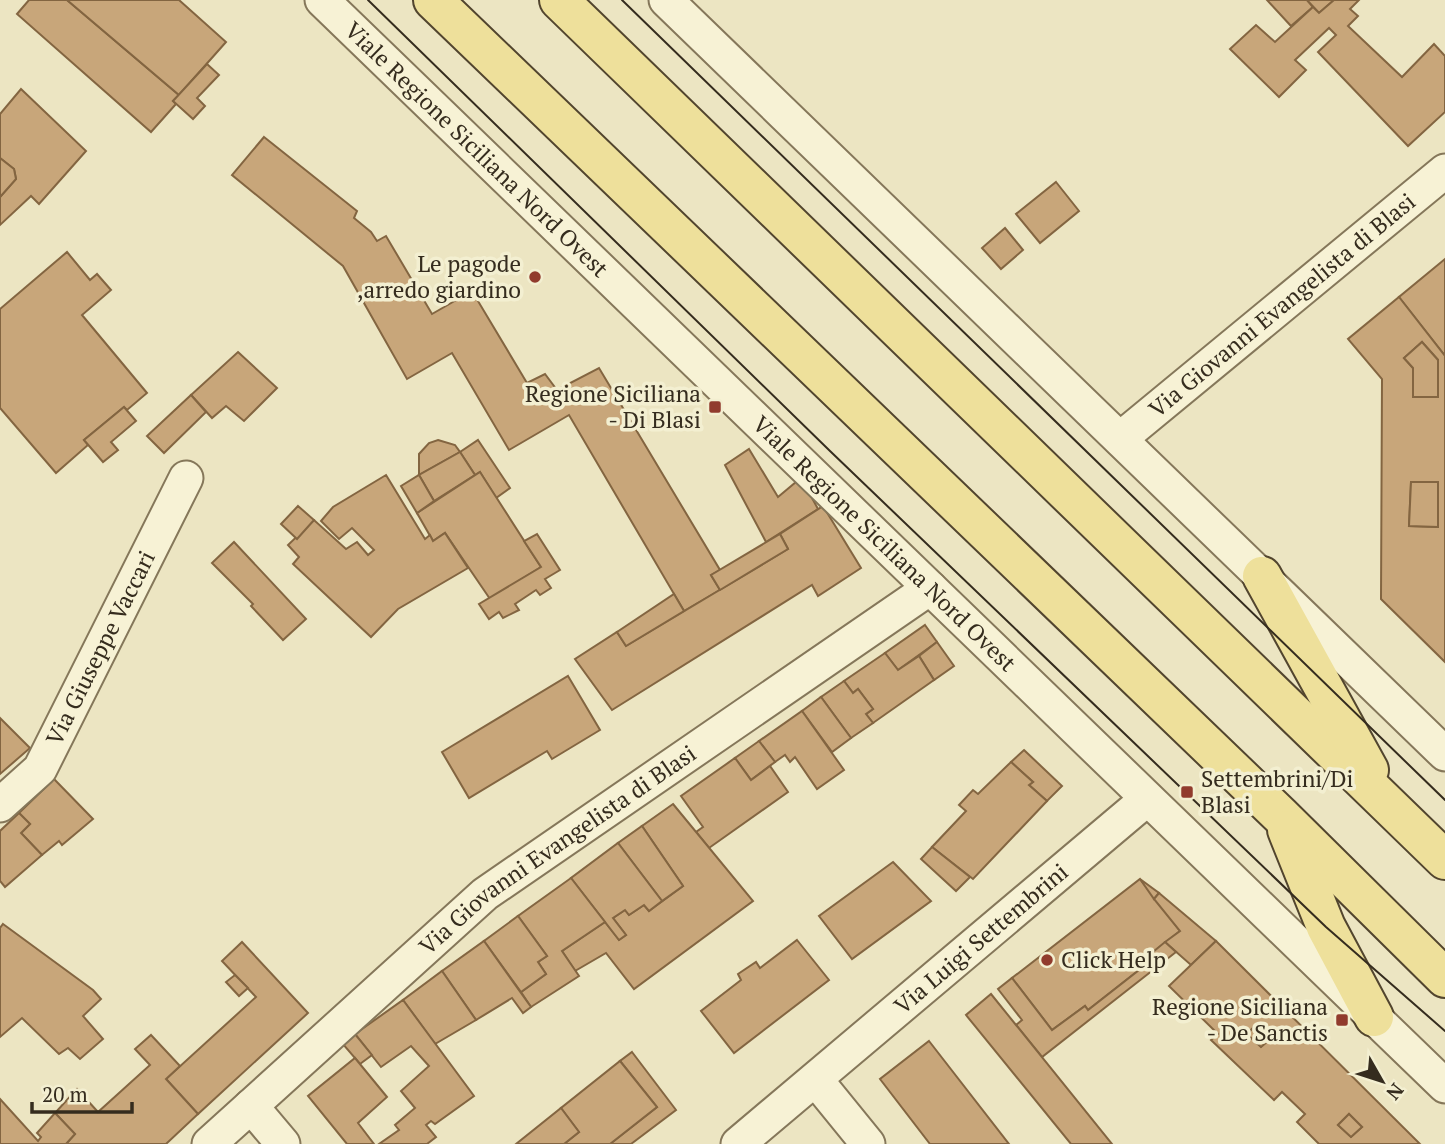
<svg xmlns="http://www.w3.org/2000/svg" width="1445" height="1144" font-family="'PT Serif',serif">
  <rect width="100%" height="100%" fill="#ece5c2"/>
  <g fill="#c8a67a" stroke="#836541" stroke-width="2" fill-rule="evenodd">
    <polygon points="29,0 67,0 179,95 173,101 176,104 151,132 17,14"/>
    <polygon points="67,0 179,0 226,42 179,95"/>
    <polygon points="1267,0 1307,0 1313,7 1291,26"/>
    <polygon points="1307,0 1334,0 1319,13"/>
    <polygon points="1334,0 1359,0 1350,9 1358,16 1348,26 1402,77 1434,44 1445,56 1445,112 1408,146 1318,52 1336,35 1329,28 1295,60 1306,70 1279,97 1230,49 1256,25 1275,42 1313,7 1319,13"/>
    <polygon points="207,64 219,75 197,98 205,106 193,119 173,101"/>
    <polygon points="21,89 86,151 39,204 31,196 0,225 0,197 16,179 14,169 0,158 0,114"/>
    <polygon points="264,137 357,211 354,218 371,232 377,241 386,236 432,314 472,291 527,383 545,374 557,390 599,368 720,570 711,575 720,590 684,611 569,415 509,450 452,353 407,379 343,266 232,175"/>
    <polygon points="0,158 14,169 16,179 0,197"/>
    <polygon points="1056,182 1079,211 1040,243 1016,214"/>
    <polygon points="1005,228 1023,250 1001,269 982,248"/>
    <polygon points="67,252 90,280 97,274 111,290 82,315 147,393 127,410 124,407 84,440 88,445 56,473 0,408 0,309"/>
    <polygon points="1445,259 1445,356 1399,297"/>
    <path d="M1399,297L1445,356V662L1381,599L1382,379L1348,339ZM1422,342L1438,360V397H1413V368L1404,358ZM1411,482H1438V527L1409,526Z"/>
    <polygon points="1422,342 1438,360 1438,397 1413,397 1413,368 1404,358"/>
    <polygon points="238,352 277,388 244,421 226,406 212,418 191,395"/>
    <polygon points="191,395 206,412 164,453 147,436"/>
    <polygon points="124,407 136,421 111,442 118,450 103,462 84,440"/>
    <polygon points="438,440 455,445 460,452 419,475 419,454 429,443"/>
    <polygon points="478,440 510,488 496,498 480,472 475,475 460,452"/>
    <polygon points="749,449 778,497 796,482 806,487 818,509 766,542 725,465"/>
    <polygon points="460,452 475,475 434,501 419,475"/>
    <polygon points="480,472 541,567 490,599 445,533 433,541 417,513"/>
    <polygon points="386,475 425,539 430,535 433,541 445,533 468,568 398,609 371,637 293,564 299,557 288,545 314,520 346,549 357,542 368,555 374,550 352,528 339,539 321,521 333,507"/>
    <polygon points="419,475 434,501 417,513 401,486"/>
    <polygon points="1411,482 1438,482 1438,527 1409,526"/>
    <polygon points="298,506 314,520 297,539 281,524"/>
    <polygon points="823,506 861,568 818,596 812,585 612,710 575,659 617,632 626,646 788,549 780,534"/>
    <polygon points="537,534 560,570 545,579 551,588 540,595 536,590 515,604 519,610 503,618 499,612 489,619 479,604 541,567 524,541"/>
    <polygon points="780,534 788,549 720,590 711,575"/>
    <polygon points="234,542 306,619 283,640 251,606 253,604 212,563"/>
    <polygon points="674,594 684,611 626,646 617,632"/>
    <polygon points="925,625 937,642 898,670 885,653"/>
    <polygon points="937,642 954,666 934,680 919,656"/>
    <polygon points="885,653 898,670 919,656 934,680 873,723 866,714 873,709 858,689 853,693 844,681"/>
    <polygon points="568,676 600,730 552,759 547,751 469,798 442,752"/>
    <polygon points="844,681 853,693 858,689 873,709 866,714 873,723 851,738 821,697"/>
    <polygon points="821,697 851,738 832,752 802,711"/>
    <polygon points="802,711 844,770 817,789 795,757 790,762 785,755 775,762 759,741"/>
    <polygon points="0,718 30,748 0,774"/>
    <polygon points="759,741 775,762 751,780 735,758"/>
    <polygon points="1024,750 1062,786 1047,801 1029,785 1033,782 1011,762"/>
    <polygon points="735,758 751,780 770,766 788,792 709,848 696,832 703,827 681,796"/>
    <polygon points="1011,762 1033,782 1029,785 1047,801 973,879 932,847 966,811 959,805 973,790 978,794"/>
    <polygon points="54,779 93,819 62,845 59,841 42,855 21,833 30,824 19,813"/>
    <polygon points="673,804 753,901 634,989 606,953 575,971 562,951 605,922 619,940 626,935 613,918 625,910 629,915 644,905 649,911 683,886 642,826"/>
    <polygon points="19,813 30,824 21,833 42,855 5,887 0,881 0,831"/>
    <polygon points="642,826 683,886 662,901 618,843"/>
    <polygon points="618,843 662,901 649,911 644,905 629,915 625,910 613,918 626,935 619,940 571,878"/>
    <polygon points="932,847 970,877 956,891 921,859"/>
    <polygon points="893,862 931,901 852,959 819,916"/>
    <polygon points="571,878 605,922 562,951 579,976 531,1007 521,992 546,974 538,962 547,956 518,916"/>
    <polygon points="1140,879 1180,931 1136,966 1139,970 1088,1010 1085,1006 1052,1030 1012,978"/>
    <polygon points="1140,879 1159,893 1154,899"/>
    <polygon points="1159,893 1216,941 1191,965 1165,942 1180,931 1154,899"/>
    <polygon points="518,916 547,956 538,962 546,974 521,992 484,941"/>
    <polygon points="3,924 93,990 101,999 83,1016 103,1039 80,1059 68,1048 59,1054 22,1018 0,1037 0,928"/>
    <polygon points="797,940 829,980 734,1053 701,1011 741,980 738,974 756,962 760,968"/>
    <polygon points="484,941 531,1007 523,1013 512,998 476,1020 442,971"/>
    <path d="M1216,941L1420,1144H1319L1297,1122L1305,1114L1282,1092L1274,1100L1211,1040L1218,1034L1169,986ZM1257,1024L1271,1038L1261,1047L1247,1034ZM1349,1114L1362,1127L1351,1137L1338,1125Z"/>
    <polygon points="242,942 308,1013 198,1114 166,1079 256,997 222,961"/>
    <polygon points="1165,942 1176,952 1042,1057 1016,1025 1022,1020 998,989 1012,978 1052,1030 1085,1006 1088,1010 1139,970 1136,966"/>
    <polygon points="442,971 476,1020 435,1044 403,1000"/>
    <polygon points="235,975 248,988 239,996 226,982"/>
    <polygon points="991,994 1016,1025 1112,1144 1071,1144 966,1015"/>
    <polygon points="403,1000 474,1096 435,1124 431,1121 426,1125 436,1137 427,1144 379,1144 399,1130 395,1125 415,1108 401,1091 429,1066 411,1046 381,1067 355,1034"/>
    <polygon points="1257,1024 1271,1038 1261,1047 1247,1034"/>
    <polygon points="355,1034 372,1055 360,1064 342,1043"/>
    <polygon points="151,1035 180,1066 166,1079 198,1114 166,1144 66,1144 75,1134 55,1113 77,1089 98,1112 150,1065 135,1049"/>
    <polygon points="929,1041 1009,1144 930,1144 880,1079"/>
    <polygon points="632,1052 676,1110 631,1144 610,1144 657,1107 620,1061"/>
    <polygon points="355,1058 387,1097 358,1123 374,1144 347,1144 308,1096"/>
    <polygon points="620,1061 657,1107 610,1144 564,1144 579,1132 561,1108"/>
    <polygon points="0,1099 38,1141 41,1137 37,1133 55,1113 75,1134 66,1144 0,1144"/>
    <polygon points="561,1108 579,1132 564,1144 516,1144"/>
    <polygon points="1349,1114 1362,1127 1351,1137 1338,1125"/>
  </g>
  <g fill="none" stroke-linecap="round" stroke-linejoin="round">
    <defs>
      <g id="minor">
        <path id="s1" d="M322,0L1445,1086"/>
        <polyline points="666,0 1445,754"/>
        <path id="s2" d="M1120,439L1445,171"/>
        <path id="s3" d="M0,805L40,769L186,478"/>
        <polyline points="816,1080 868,1144"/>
        <polyline points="251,1106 283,1144"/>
        <path id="s4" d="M209,1144L485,894L930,588"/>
        <path id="s5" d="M738,1144L1147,799"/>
      </g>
      <g id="major">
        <polyline points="433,0 1281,816 1445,978"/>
        <polyline points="559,0 1445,860"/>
        <polyline points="1262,576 1369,770"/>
        <polyline points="1287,830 1326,927 1374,1017"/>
      </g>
    </defs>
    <use href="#minor" stroke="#85775a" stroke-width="37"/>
    <use href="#major" stroke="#52452e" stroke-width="42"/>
    <use href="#minor" stroke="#f7f2d5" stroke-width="33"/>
    <use href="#major" stroke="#eee09b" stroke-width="38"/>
    <g stroke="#352c1e" stroke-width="2">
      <polyline points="368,0 830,451 1326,927 1445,1031"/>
      <polyline points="622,0 1445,800"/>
    </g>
  </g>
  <g fill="#913b2d" stroke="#f3efd1" stroke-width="2.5">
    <circle cx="535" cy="277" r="7"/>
    <rect x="708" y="400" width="14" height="14" rx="3.5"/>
    <rect x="1180" y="785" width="14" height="14" rx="3.5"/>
    <circle cx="1047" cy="960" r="7"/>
    <rect x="1335" y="1013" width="14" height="14" rx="3.5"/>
  </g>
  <g text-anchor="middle" stroke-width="7" stroke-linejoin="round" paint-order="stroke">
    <g font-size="23" fill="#352c1e" stroke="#f3efd1">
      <text dy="8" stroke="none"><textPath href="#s1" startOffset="215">Viale Regione Siciliana Nord Ovest</textPath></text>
      <text dy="8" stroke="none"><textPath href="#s2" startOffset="210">Via Giovanni Evangelista di Blasi</textPath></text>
      <text dy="8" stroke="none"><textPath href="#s1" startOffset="782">Viale Regione Siciliana Nord Ovest</textPath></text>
      <text dy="8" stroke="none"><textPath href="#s3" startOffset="189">Via Giuseppe Vaccari</textPath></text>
      <text dy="8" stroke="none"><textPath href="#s4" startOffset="457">Via Giovanni Evangelista di Blasi</textPath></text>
      <text dy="8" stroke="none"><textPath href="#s5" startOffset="318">Via Luigi Settembrini</textPath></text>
    </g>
    <g font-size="23" fill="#352c1e" stroke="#f3efd1" text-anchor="end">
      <text x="521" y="272">Le pagode<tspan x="521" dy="26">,arredo giardino</tspan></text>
      <text x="701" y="402">Regione Siciliana<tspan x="701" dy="26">- Di Blasi</tspan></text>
      <text x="1201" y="787" text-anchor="start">Settembrini/Di<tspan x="1201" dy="26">Blasi</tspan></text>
      <text x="1061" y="968" text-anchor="start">Click Help</text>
      <text x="1328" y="1015">Regione Siciliana<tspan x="1328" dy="26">- De Sanctis</tspan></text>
    </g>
  </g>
  <g transform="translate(1382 1081) rotate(129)" stroke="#f3efd1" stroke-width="5" paint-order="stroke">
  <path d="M0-5L12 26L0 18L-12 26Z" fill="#352c1e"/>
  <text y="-10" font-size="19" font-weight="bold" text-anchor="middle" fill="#352c1e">N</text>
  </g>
  <path d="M32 1102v10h100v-10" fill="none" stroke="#352c1e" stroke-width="3.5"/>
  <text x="42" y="1102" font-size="21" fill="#352c1e" stroke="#f3efd1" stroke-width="5" paint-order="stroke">20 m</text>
</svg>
